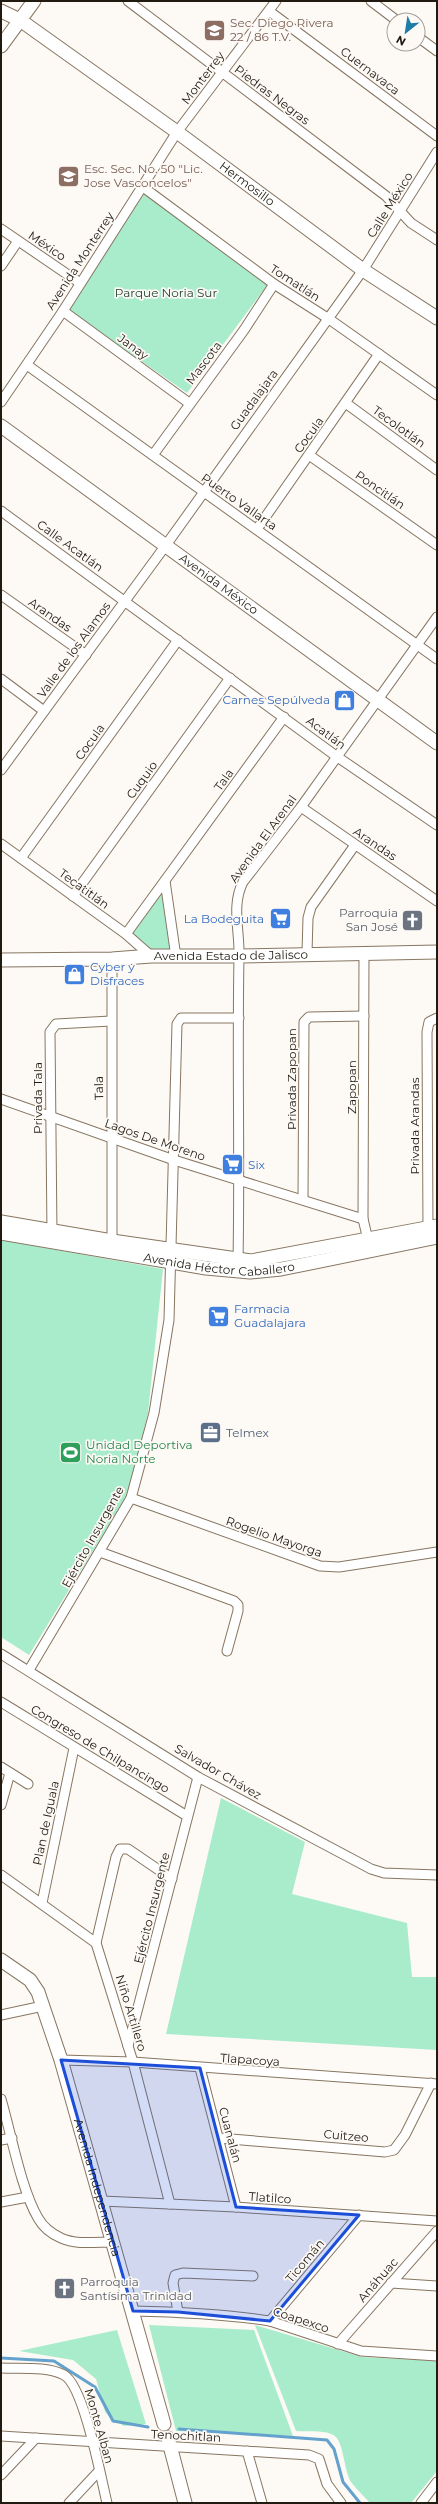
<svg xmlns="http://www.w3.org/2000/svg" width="438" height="2504" font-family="Montserrat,sans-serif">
  <rect width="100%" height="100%" fill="#fdf9f5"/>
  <g fill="#a9eccc">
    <polygon points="146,191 268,284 187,393 67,309"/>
    <polygon points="162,892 170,950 149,949 132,934"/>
    <polygon points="1,1240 163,1269 148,1413 129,1492 29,1655 1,1637"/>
    <polygon points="221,1798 305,1842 292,1894 407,1923 412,1977 437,1977 437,2050 166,2034"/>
    <polygon points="149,2325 254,2330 293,2436 176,2431"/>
    <path d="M255,2325L362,2357L437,2361V2471L411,2503H370C364,2496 356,2489 351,2482C344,2470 344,2446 336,2437C328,2429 307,2432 296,2431Z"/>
    <polygon points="117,2330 146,2424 124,2426 112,2419 105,2412 96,2379 73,2360 19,2351"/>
  </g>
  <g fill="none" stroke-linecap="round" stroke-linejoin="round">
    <g stroke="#64a2cd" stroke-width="3">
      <polyline points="1,2358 54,2361 95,2387 113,2421 148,2427"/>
      <polyline points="179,2429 327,2440 334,2449 343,2482 360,2503"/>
    </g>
    <defs>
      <g id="street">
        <polyline points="128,1 386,196 411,223 437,240"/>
        <polyline points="371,1 396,20"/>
        <polyline points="269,11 437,136"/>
        <polyline points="418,37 437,51"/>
        <polyline points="143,187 274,284 329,319 437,395"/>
        <polyline points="1,229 80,283"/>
        <polyline points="1,266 18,241"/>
        <polyline points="63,311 189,403"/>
        <polyline points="27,365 437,659"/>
        <polyline points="1,402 63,311 177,132 276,1"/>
        <polyline points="347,404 437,470"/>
        <polyline points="153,455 244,330 274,284"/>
        <polyline points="309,455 437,545"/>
        <polyline points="1,511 336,756 437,825"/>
        <polyline points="257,529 379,354"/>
        <polyline points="1,595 86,655"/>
        <polyline points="1,679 44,711"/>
        <polyline points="1,770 166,545 363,270 437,152"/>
        <polyline points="301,807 437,901"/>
        <polyline points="1,844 126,934 151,956"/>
        <polyline points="21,858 178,640"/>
        <polyline points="165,881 176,957"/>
        <polyline points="73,896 230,678"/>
        <polyline points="126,934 284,717"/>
        <polyline points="307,953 308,918 311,907 355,845"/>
        <polyline points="364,954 363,1219 369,1244"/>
        <polyline points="1,1099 174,1160 363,1219"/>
        <polyline points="303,1199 304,1022 309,1017 364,1016"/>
        <polyline points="428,1233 427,1032 429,1022 437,1018"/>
        <polyline points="52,1235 50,1032 56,1024 111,1021"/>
        <polyline points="112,1241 112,959"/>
        <path d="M238,1260C240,1159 237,1058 239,957C240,932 231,905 243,882L301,807L437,617"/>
        <polyline points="131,1498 320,1566 339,1567 437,1552"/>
        <polyline points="100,1552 234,1601 238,1605 238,1611 227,1651"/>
        <polyline points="1,1654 198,1777 371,1869 384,1873 437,1875"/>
        <polyline points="29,1670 131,1498 154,1413 169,1320 177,1024 181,1018 239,1018"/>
        <polyline points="1,1702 187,1816"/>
        <polyline points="1,1767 28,1784"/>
        <polyline points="1,1805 10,1773"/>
        <polyline points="1,1875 96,1943 133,2062 170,2204"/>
        <polyline points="42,1903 74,1748"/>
        <polyline points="96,1943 116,1857 120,1849 128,1849 172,1879"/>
        <polyline points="1,2015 43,2006"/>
        <polyline points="128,2046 198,1777"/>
        <polyline points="61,2060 133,2062 437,2084"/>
        <polyline points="200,2068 236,2207"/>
        <path d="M1,2099C11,2133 21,2189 38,2218C43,2227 52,2234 61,2238C76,2245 96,2242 112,2242"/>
        <polyline points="219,2138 385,2152 394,2150 405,2135 431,2083"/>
        <polyline points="1,2140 12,2138"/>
        <polyline points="102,2201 236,2207 437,2221"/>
        <polyline points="1,2202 28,2197"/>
        <polyline points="391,2283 437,2286"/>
        <path d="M133,2311C179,2312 225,2314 270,2321L361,2351L437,2356"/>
        <polyline points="178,2312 173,2283 175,2275 183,2273 253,2276"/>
        <polyline points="270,2321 359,2215"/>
        <polyline points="338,2344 437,2231"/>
        <path d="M1,2368C20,2369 47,2366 64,2375C84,2386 101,2478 107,2503"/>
        <polyline points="1,2436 309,2455 319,2459 327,2484 341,2503"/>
        <polyline points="247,2451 262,2503"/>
        <polyline points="1,2475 36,2438"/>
        <polyline points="69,2503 99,2471"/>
        <polyline points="421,2503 437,2482"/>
      </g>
      <g id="secondary">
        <path id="s1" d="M1,11L20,20L177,132L363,270L437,318"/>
        <polyline points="1,46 34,1"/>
        <path id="s2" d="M1,426L437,743"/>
        <path id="s3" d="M1,960L112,959L151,956H239L437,952"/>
        <polyline points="1,1222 112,1241 251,1261 437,1226"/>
        <path id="s4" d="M1,1233L206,1268L250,1272L281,1269L437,1237"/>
        <path id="s5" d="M1,1960L30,1980L38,1992L61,2060L164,2424"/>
        <polyline points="168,2438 185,2503"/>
      </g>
    </defs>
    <use href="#street" stroke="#877661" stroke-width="11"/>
    <use href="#secondary" stroke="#877661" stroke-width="15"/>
    <use href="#street" stroke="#fff" stroke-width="9"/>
    <use href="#secondary" stroke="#fff" stroke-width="13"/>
  </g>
  <path fill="#1d4ed8" fill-opacity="0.2" stroke="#1d4ed8" stroke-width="3" stroke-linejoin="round" d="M61,2060L200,2068L236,2207L359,2215L270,2321L178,2312L133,2311Z"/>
  <defs>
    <symbol id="school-square" viewBox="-11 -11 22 22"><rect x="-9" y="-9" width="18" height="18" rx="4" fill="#8d6e63" stroke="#fdf9f5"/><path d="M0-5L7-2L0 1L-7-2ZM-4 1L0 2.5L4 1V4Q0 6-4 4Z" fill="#fff"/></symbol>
    <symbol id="shop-square" viewBox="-11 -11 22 22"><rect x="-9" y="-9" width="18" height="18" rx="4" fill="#3f7fe0" stroke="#fdf9f5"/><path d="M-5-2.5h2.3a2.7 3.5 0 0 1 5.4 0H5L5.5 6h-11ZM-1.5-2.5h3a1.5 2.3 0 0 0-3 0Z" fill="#fff"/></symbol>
    <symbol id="supermarket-square" viewBox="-11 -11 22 22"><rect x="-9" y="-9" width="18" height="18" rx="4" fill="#3f7fe0" stroke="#fdf9f5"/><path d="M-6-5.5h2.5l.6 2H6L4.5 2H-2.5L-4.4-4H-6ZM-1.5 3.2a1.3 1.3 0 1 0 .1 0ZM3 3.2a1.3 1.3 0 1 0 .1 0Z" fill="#fff"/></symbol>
    <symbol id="church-square" viewBox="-11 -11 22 22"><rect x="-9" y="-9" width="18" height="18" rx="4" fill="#6b7280" stroke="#fdf9f5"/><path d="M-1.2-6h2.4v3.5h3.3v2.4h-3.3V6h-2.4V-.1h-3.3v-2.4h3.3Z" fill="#fff"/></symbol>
    <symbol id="office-square" viewBox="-11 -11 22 22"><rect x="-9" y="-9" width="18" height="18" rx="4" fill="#5c6f8a" stroke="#fdf9f5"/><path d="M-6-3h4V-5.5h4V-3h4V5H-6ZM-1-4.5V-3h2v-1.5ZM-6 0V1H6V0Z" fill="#fff"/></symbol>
    <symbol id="stadium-square" viewBox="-11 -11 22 22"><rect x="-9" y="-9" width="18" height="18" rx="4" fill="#2e9e5b" stroke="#fdf9f5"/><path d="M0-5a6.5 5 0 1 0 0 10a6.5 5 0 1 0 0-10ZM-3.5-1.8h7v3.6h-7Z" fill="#fff"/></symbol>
  </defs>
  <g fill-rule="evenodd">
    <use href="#school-square" x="202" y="18" width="25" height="25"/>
    <use href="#school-square" x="56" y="164" width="25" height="25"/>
    <use href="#shop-square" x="332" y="688" width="25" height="25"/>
    <use href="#supermarket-square" x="268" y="906" width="25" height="25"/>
    <use href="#church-square" x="400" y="908" width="25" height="25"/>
    <use href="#shop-square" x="62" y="962" width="25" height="25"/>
    <use href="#supermarket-square" x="220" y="1152" width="25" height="25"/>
    <use href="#supermarket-square" x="206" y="1304" width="25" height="25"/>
    <use href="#office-square" x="198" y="1420" width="25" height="25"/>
    <use href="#stadium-square" x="58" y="1440" width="25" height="25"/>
    <use href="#church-square" x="52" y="2276" width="25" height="25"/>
  </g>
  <g text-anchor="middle" stroke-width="3.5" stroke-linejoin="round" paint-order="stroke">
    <g font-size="12" fill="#785e54" stroke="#fdf9f5" text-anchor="start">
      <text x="230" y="27">Sec. Diego Rivera<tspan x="230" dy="14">22 / 86 T.V.</tspan></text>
      <text x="84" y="173">Esc. Sec. No. 50 "Lic.<tspan x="84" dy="14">Jose Vasconcelos"</tspan></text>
    </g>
    <g font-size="12" fill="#201a11" stroke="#fdf9f5">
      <text transform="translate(370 71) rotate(37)" y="4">Cuernavaca</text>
      <text transform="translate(203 78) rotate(-53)" y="4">Monterrey</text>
      <text transform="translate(272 95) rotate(37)" y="4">Piedras Negras</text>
      <text dy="4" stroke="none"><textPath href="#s1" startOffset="301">Hermosillo</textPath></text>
      <text transform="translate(390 205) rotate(-58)" y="4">Calle México</text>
      <text transform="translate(47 246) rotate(34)" y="4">México</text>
      <text transform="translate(80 261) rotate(-57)" y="4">Avenida Monterrey</text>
      <text transform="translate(295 283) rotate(33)" y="4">Tomatlán</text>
      <text transform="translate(133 347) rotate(36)" y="4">Janay</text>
      <text transform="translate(204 363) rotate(-53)" y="4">Mascota</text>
      <text transform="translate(254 400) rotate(-54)" y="4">Guadalajara</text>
      <text transform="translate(399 427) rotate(36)" y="4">Tecolotlán</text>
      <text transform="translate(309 435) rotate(-54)" y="4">Cocula</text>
      <text transform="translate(380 490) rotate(35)" y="4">Poncitlán</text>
      <text transform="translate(239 502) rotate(35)" y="4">Puerto Vallarta</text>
      <text transform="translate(70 546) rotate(36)" y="4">Calle Acatlán</text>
      <text dy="4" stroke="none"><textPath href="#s2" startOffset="269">Avenida México</textPath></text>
      <text transform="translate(50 615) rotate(35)" y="4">Arandas</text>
      <text transform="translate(74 650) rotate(-54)" y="4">Valle de los Alamos</text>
      <text transform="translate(326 733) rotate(37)" y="4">Acatlán</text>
      <text transform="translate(90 742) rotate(-54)" y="4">Cocula</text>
      <text transform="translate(142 780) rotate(-54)" y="4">Cuquio</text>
      <text transform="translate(224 780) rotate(-54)" y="4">Tala</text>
      <text transform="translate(263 839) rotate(-54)" y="4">Avenida El Arenal</text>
      <text transform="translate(375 844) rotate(34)" y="4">Arandas</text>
      <text transform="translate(84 889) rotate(36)" y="4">Tecatitlán</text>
      <text dy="4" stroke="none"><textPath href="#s3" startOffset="230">Avenida Estado de Jalisco</textPath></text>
      <text transform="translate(292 1079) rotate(-90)" y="4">Privada Zapopan</text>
      <text transform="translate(352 1087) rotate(-90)" y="4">Zapopan</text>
      <text transform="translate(99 1088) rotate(-91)" y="4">Tala</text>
      <text transform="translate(38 1098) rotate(-90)" y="4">Privada Tala</text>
      <text transform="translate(415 1126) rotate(-90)" y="4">Privada Arandas</text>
      <text transform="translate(155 1140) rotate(19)" y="4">Lagos De Moreno</text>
      <text dy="4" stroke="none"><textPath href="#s4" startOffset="221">Avenida Héctor Caballero</textPath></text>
      <text transform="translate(93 1537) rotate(-61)" y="4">Ejército Insurgente</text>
      <text transform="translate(274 1537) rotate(19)" y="4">Rogelio Mayorga</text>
      <text transform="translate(100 1749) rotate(31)" y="4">Congreso de Chilpancingo</text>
      <text transform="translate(218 1772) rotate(30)" y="4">Salvador Chávez</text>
      <text transform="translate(46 1823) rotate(-78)" y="4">Plan de Iguala</text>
      <text transform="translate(152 1908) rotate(-76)" y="4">Ejército Insurgente</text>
      <text transform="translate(131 2013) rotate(73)" y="4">Niño Artillero</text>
      <text transform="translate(250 2060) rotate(4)" y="4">Tlapacoya</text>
      <text transform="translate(230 2135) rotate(75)" y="4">Cuanalán</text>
      <text transform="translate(346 2136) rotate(5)" y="4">Cuitzeo</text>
      <text dy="4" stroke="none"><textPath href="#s5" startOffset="254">Avenida Independencia</textPath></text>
      <text transform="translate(270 2198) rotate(4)" y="4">Tlatilco</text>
      <text transform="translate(305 2261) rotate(-50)" y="4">Ticomán</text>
      <text transform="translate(378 2280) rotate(-49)" y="4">Anáhuac</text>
      <text transform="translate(301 2320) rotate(18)" y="4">Coapexco</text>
      <text transform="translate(99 2426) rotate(74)" y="4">Monte Alban</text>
      <text transform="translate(186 2436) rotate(3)" y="4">Tenochitlan</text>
    </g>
    <g font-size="12" fill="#1a3d2e" stroke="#fdf9f5">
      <text x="166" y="297">Parque Noria Sur</text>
    </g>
    <g font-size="12" fill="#366cbe" stroke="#fdf9f5" text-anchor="start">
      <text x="330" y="704" text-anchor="end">Carnes Sepúlveda</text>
      <text x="264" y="923" text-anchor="end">La Bodeguita</text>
      <text x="90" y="971">Cyber y<tspan x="90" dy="14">Disfraces</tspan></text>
      <text x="248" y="1169">Six</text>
      <text x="234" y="1313">Farmacia<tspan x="234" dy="14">Guadalajara</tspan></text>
    </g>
    <g font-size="12" fill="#5b616d" stroke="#fdf9f5" text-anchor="end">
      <text x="398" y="917">Parroquia<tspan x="398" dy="14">San José</tspan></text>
      <text x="80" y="2286" text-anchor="start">Parroquia<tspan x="80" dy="14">Santísima Trinidad</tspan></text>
    </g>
    <g font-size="12" fill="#4e5e75" stroke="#fdf9f5" text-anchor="start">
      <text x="226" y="1437">Telmex</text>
    </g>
    <g font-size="12" fill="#27864d" stroke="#fdf9f5" text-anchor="start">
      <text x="86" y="1449">Unidad Deportiva<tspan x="86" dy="14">Noria Norte</tspan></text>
    </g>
  </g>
  <rect width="438" height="2504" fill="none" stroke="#201a11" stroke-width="4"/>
  <g transform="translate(406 32) rotate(210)"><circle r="19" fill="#fdf9f5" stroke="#a5a09a"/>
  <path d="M0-3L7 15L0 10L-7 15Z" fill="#1d7ca8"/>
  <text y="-6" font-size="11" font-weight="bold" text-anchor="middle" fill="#201a11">N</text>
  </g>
</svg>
